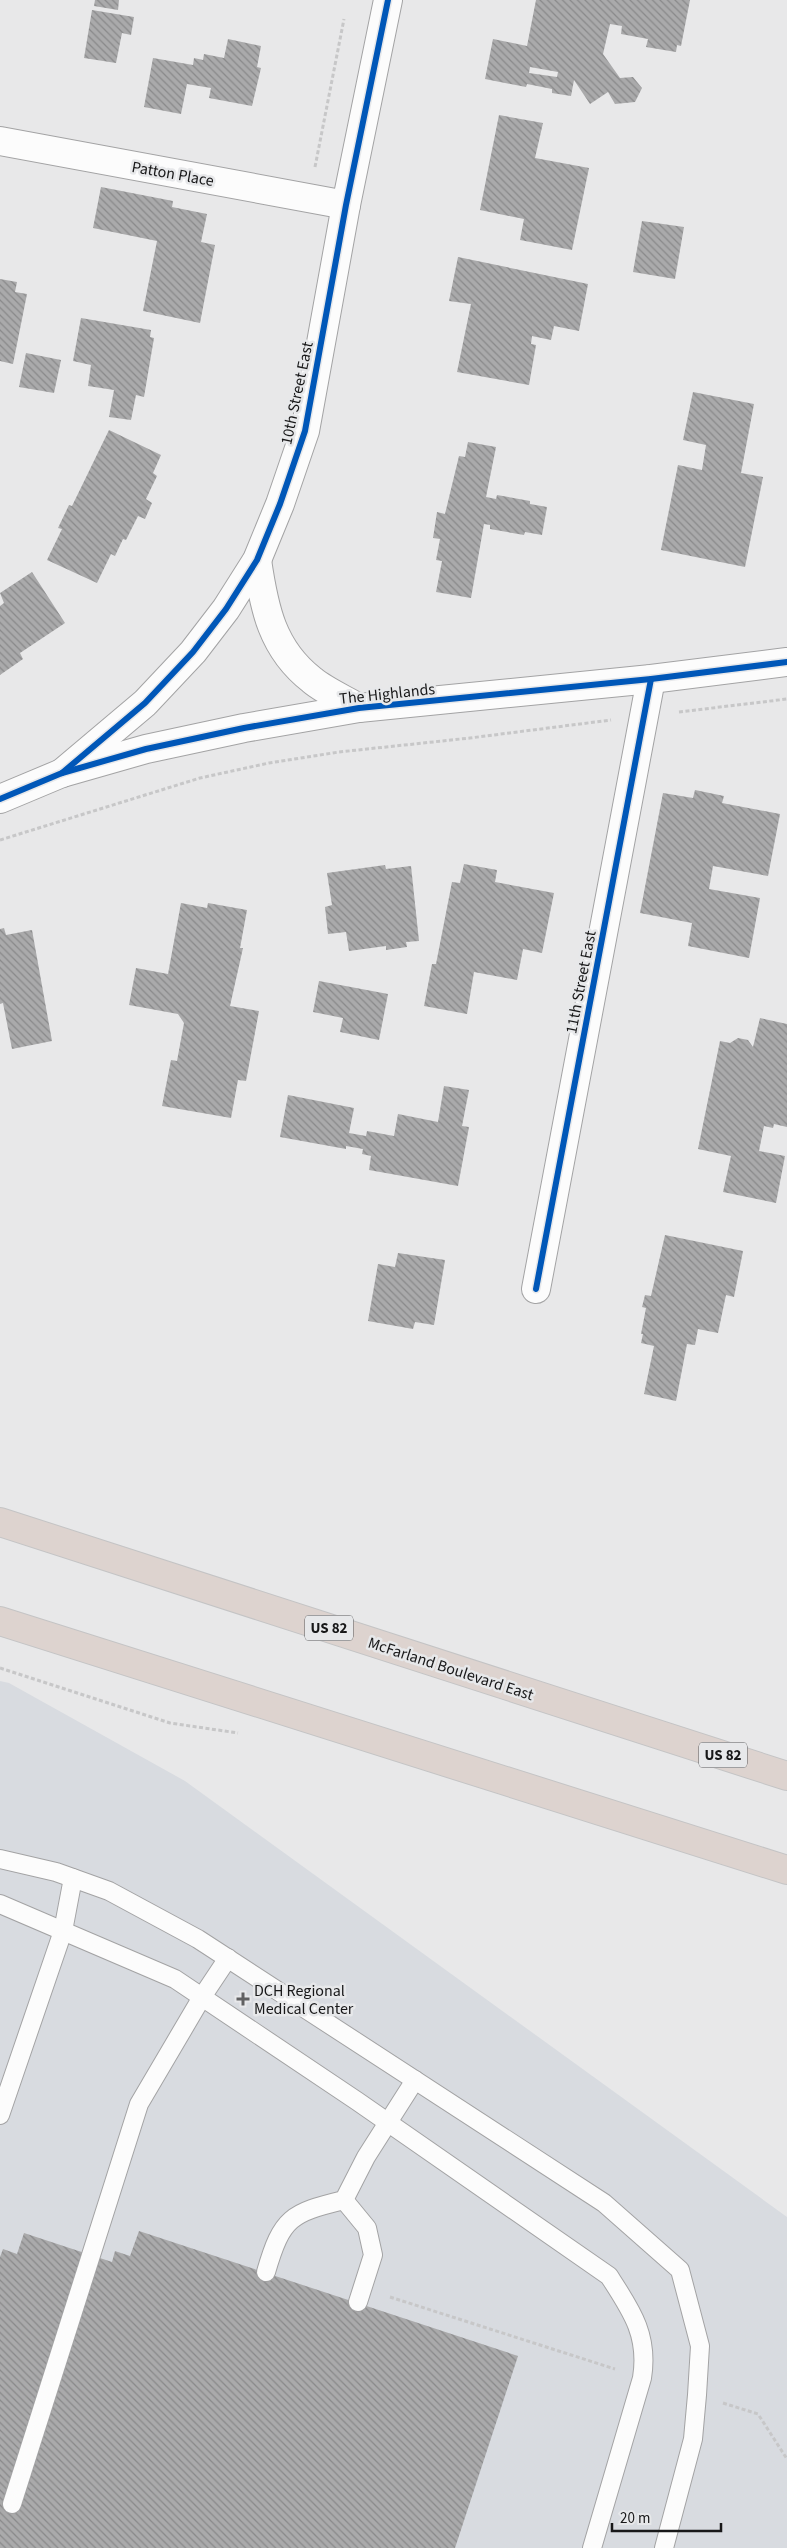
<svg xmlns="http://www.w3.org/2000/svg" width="787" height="2548" font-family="'Source Sans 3',sans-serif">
  <defs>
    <pattern id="building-back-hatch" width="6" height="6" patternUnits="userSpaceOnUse" patternTransform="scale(1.25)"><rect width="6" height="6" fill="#aaaaab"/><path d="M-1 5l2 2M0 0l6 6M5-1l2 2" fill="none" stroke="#89898a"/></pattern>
  </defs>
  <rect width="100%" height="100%" fill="#e8e8e9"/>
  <polygon fill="#d8dbe0" points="0,1681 9,1683 185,1781 787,2217 787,2548 0,2548"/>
  <g fill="url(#building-back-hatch)" fill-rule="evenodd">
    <polygon points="95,0 119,0 118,10 94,6"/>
    <path d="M536,0H690L681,46L677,45L676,52L646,47L648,39L621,34L622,26L610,24L603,54L620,78L633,77L642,88L635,102L615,104L608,92L590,104L574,80L571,96L552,93V89L527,84L526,87L485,79L493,39L527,46ZM530,67L558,72L557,77L529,73Z"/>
    <polygon points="92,10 134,17 131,35 122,33 116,63 84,58"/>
    <polygon points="228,39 261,46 257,67 261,68 252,106 209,98 211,88 187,84 181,114 144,107 153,58 193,65 194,58 203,60 204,54 224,58"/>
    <polygon points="499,115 543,123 535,158 589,168 572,250 520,240 524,219 480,210"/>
    <polygon points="101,187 173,201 172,207 207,214 201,242 215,245 200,323 143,311 157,241 93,228"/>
    <polygon points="642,221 684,227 675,279 633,272"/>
    <polygon points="458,257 588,284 579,331 554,326 551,340 532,336 531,344 536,345 529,385 457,372 471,304 449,301"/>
    <polygon points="0,279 17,282 15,292 27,294 13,364 0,361"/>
    <polygon points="81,318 151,330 150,337 154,338 144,397 136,395 131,420 109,417 114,390 88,386 91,365 73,361"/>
    <polygon points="26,353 61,360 54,393 19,387"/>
    <polygon points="693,392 754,404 741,473 763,477 745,567 661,550 678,465 702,470 706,445 683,440"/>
    <polygon points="109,430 161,455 153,473 157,476 146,499 152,503 145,519 138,516 126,540 123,539 115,556 111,554 97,583 47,560 62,529 58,528 69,505 72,506"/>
    <polygon points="468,442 496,447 486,497 496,499 497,495 530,501 530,504 547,507 542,535 525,532 524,535 490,529 490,525 484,524 471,598 436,592 442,561 436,560 440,539 433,538 437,512 445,514 459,456 465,457"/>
    <polygon points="32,572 65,623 20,653 23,659 0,675 0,606 4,603 0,593"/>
    <polygon points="695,790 724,796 722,803 780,814 768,876 713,866 709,889 760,898 749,958 688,946 692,923 640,913 663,793 693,798"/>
    <polygon points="464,864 497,870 495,882 554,893 542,953 523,949 517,980 474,972 467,1014 424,1006 432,964 436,964 452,882 460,883"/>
    <polygon points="385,865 386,869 411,866 419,941 406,942 407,947 386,950 386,946 349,951 346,932 328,934 325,907 332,905 327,873"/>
    <polygon points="181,903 207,908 208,903 247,910 240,948 243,948 230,1006 259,1011 246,1081 238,1080 231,1118 162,1106 171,1060 177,1061 184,1023 178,1014 129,1005 136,968 168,974"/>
    <polygon points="4,928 6,935 32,930 52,1041 12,1049 3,1003 0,1004 0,929"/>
    <polygon points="319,981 388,994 379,1040 340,1032 343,1018 313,1012"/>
    <polygon points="760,1018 787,1024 787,1127 774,1124 773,1128 764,1126 759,1151 785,1156 776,1203 723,1192 731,1156 698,1149 720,1041 730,1043 738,1038 748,1040 753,1047"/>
    <polygon points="444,1086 469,1090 462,1126 469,1127 458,1186 369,1170 371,1156 362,1154 363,1149 346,1146 346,1149 280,1137 288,1095 354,1108 349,1133 366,1136 367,1131 394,1136 398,1114 438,1122"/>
    <polygon points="665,1235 743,1251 734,1297 726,1295 718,1333 698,1329 695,1345 687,1344 676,1401 644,1394 654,1346 641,1343 643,1334 641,1334 646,1308 642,1307 645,1295 651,1296"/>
    <polygon points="398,1253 445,1260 434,1325 415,1322 413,1329 368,1321 378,1264 395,1267"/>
    <polygon points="139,2231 518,2356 455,2548 0,2548 0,2257 3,2249 17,2254 24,2233 112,2262 115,2251 130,2256"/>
  </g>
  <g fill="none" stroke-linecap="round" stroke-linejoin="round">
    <defs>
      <g id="service">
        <polyline points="0,1859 56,1872 109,1891 198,1939 604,2203 680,2270 700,2346 697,2395 693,2439 664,2548"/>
        <path d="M0,1904L175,1979L357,2101L609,2276C631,2310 649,2335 642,2378L592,2548"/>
        <polyline points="0,2115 63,1931 73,1878"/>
        <polyline points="344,2200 367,2228 373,2255 358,2302"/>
        <path d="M266,2272C282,2217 291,2213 344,2200L366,2157L415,2080"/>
        <polyline points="12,2504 139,2104 202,1997 228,1958"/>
      </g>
      <g id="minor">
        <polyline points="0,141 346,205"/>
        <path d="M257,560C264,608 272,649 312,680C325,691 344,699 359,708"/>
        <polyline points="62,773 145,703 193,652 226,609 257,560 280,504 305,431 346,205 388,0"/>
        <polyline points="0,799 62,773 146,749 244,728 359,708 651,679 787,662"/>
        <polyline points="536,1289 651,679"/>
      </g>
      <g id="motorway">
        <polyline points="0,1522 787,1776"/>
        <polyline points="0,1621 787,1870"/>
      </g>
    </defs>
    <use href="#service" stroke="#a3a3a4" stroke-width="20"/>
    <use href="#minor" stroke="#a3a3a4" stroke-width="30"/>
    <use href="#motorway" stroke="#c4c4c5" stroke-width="30"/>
    <g stroke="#c7c7c8" stroke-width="3" stroke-dasharray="4 2.5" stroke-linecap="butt">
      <polyline points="315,167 344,19"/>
      <polyline points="679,712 787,699"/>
      <polyline points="0,840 200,778 269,763 339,752 470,738 611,720"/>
      <polyline points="0,1668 170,1723 238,1733"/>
      <polyline points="390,2297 615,2369"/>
      <polyline points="723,2403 758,2414 787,2459"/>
    </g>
    <use href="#service" stroke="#fcfcfc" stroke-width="18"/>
    <use href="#minor" stroke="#fcfcfc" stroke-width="28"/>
    <use href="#motorway" stroke="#ddd3cf" stroke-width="28"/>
    <defs>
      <g id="cycleway">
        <polyline points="62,773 145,703 193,652 226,609 257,560 280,504 305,431 346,205 388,0"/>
        <polyline points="0,799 62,773 146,749 244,728 359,708 651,679 787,662"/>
        <polyline points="536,1289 651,679"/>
      </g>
    </defs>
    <use href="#cycleway" stroke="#e7e8ea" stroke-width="9"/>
    <use href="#cycleway" stroke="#0057b8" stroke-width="6"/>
  </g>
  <path fill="#616162" stroke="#e7e8ea" stroke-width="2" d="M240.5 1991.5h5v5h5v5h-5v5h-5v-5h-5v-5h5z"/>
  <g text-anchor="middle" stroke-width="5" stroke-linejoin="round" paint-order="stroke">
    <g fill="#e7e8ea" stroke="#565658" stroke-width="1">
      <rect x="305" y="1615.5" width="48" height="25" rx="4"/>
      <rect x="699" y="1742.5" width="48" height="25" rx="4"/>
    </g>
    <g font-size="15" font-weight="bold" fill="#181819">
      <text x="329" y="1633">US 82</text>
      <text x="723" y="1760">US 82</text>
    </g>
    <g font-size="16" fill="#181819" stroke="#e7e8ea">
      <text transform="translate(173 173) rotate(10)" y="6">Patton Place</text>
      <text transform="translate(296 393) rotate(-78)" y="6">10th Street East</text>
      <text transform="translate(387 693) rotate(-6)" y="6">The Highlands</text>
      <text transform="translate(580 982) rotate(-79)" y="6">11th Street East</text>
      <text transform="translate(451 1668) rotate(18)" y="6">McFarland Boulevard East</text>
    </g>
    <g font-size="16" fill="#181819" stroke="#e7e8ea" text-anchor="start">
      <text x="254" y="1996">DCH Regional<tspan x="254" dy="18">Medical Center</tspan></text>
    </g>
  </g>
  <path d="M612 2523v8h109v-8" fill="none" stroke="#181819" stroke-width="2.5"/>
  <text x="620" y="2523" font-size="15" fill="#181819" stroke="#e7e8ea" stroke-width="4" paint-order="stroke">20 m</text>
</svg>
